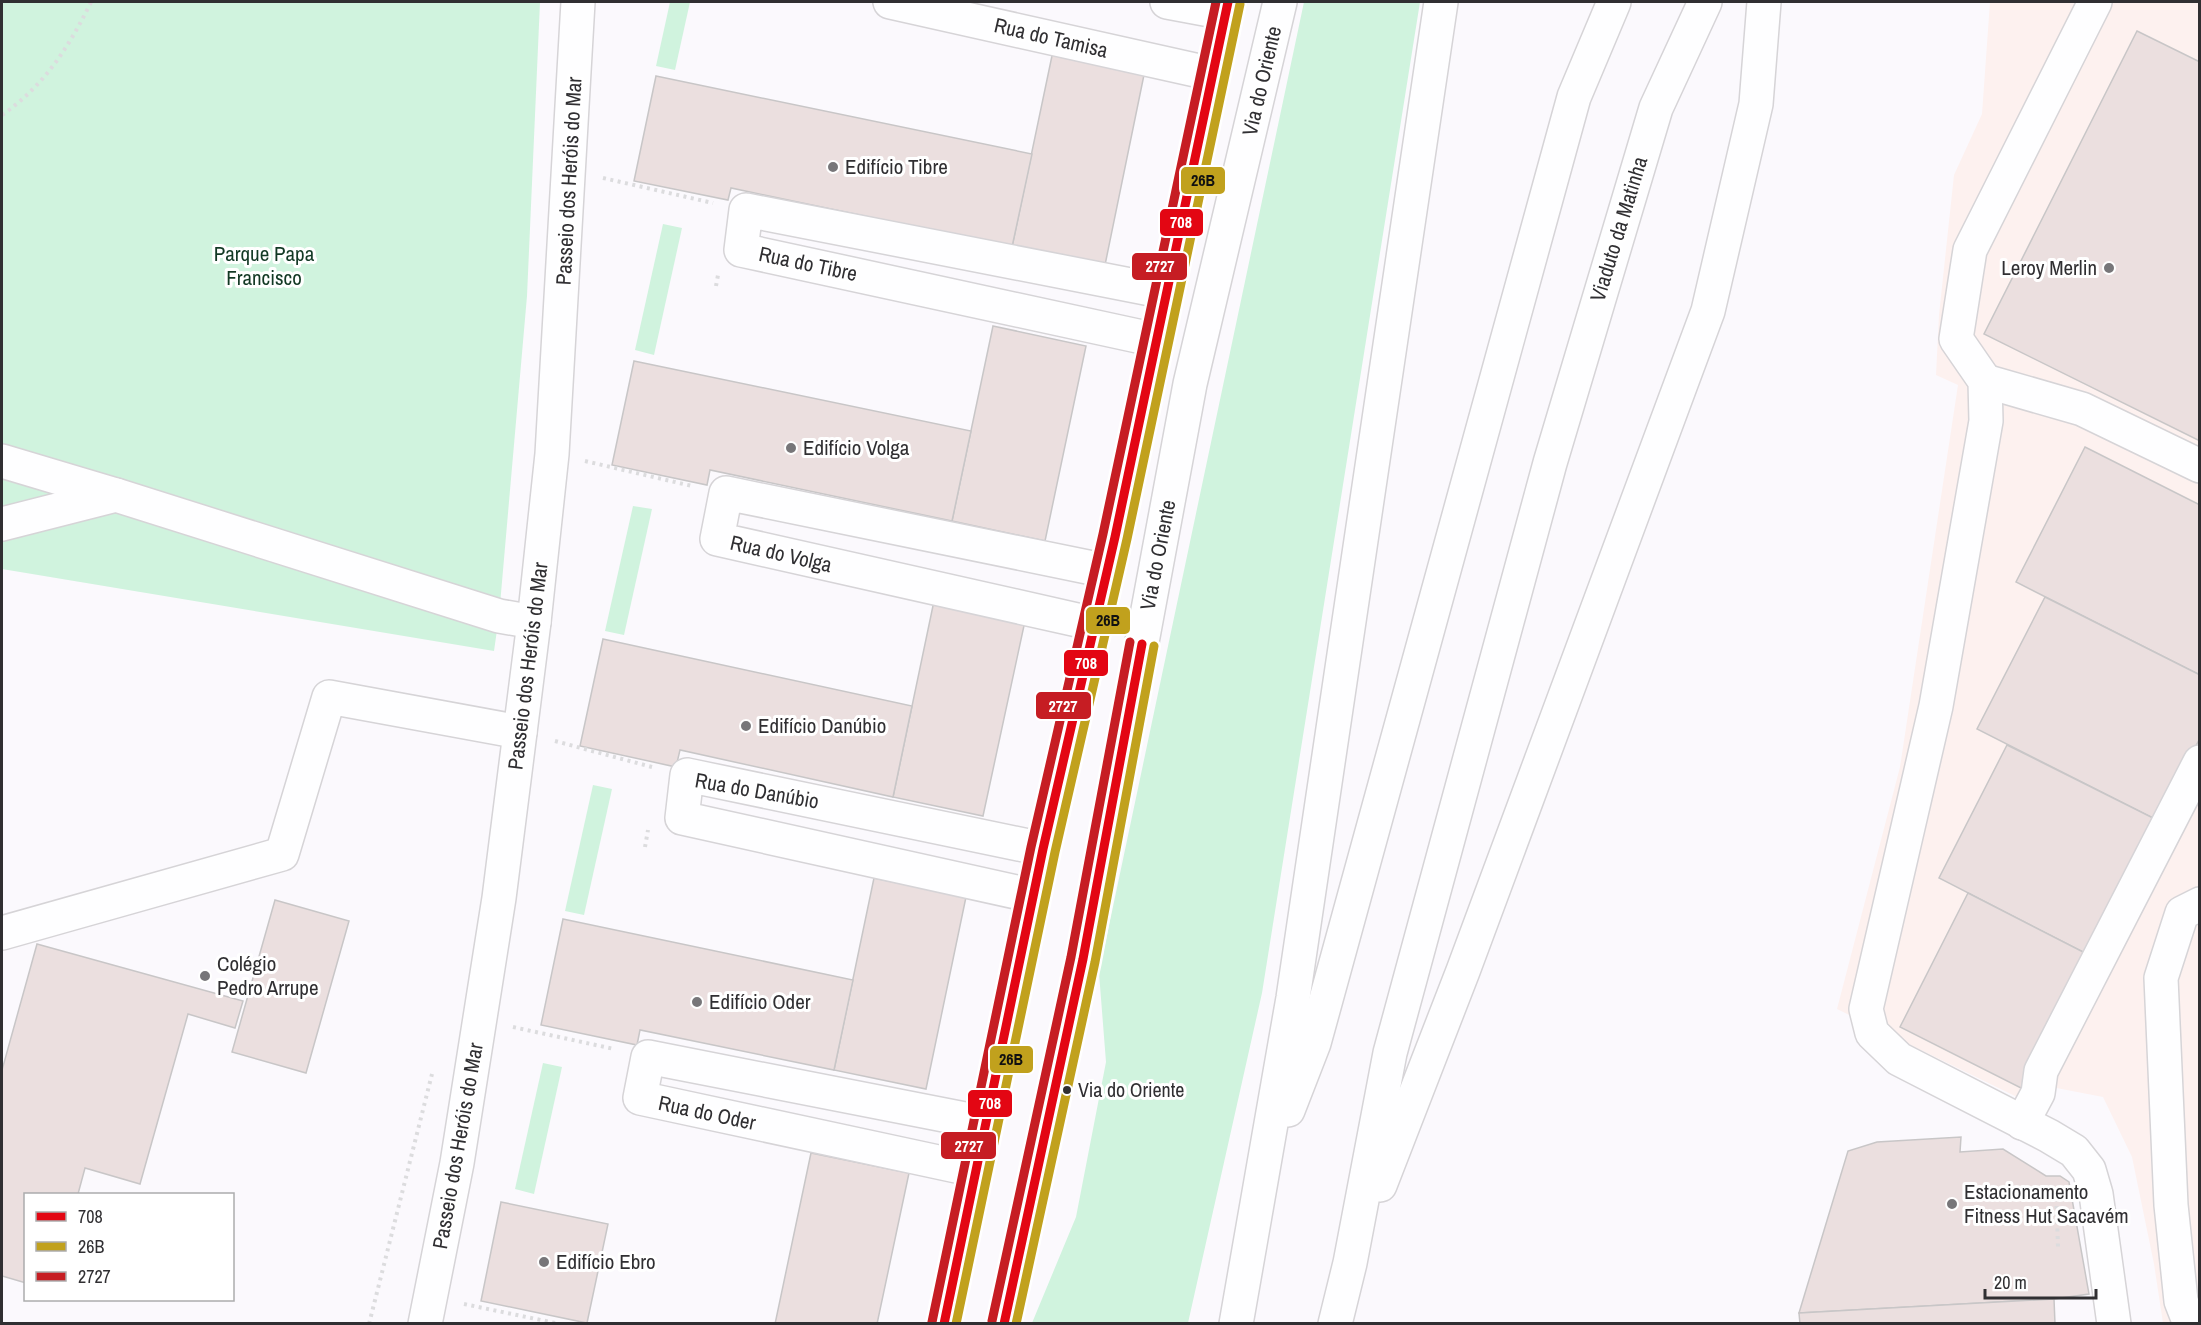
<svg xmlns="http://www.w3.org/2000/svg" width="2201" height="1325" font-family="'Archivo Narrow',sans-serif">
  <rect width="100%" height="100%" fill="#fbf9fd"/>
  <polygon fill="#fdf1ef" points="1990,2 2199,2 2199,1323 2163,1323 2154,1264 2132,1157 2103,1097 2026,1082 2017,1097 1837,1009 1900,767 1958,385 1936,375 1939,315 1954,175 1982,114"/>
  <g fill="#d0f3de">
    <polygon points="2,2 540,2 527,296 499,616 494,651 2,569"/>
    <polygon points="670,2 690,2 675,70 656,66"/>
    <polygon points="1304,2 1420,2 1262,993 1188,1323 1032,1323 1076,1217 1106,1062 1099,973"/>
    <polygon points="663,224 682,228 654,355 635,350"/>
    <polygon points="633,506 652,509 624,635 605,631"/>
    <polygon points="593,785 612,789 584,915 565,911"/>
    <polygon points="543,1063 562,1067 534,1194 515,1189"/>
  </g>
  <g fill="#ebdfdf" stroke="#c8c6c7" stroke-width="1.5">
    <polygon points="2137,31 2200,62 2200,441 1984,334"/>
    <polygon points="1053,51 1145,70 1105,265 1012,247"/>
    <polygon points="656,76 1032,154 1012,247 731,188 728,200 634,181"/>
    <polygon points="993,326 1086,346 1045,541 952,521"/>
    <polygon points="634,361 971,431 952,521 710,470 707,485 612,465"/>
    <polygon points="2085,447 2200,505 2200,675 2016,582"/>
    <polygon points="2045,597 2200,675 2200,738 2157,820 1977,729"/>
    <polygon points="934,601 1025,621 983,816 893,797"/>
    <polygon points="603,639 912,706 893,797 680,750 676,767 580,746"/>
    <polygon points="2007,745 2157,820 2089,955 1939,878"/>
    <polygon points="874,878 966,897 926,1089 834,1070"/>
    <polygon points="1968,893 2089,955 2021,1088 1900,1027"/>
    <polygon points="275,900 349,921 306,1073 232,1052"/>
    <polygon points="563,919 853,980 834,1070 640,1030 637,1045 541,1025"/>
    <polygon points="37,944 243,1001 235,1028 188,1014 140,1184 85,1168 78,1194 26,1194 26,1283 2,1276 2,1070"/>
    <polygon points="1961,1137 1960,1152 2003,1149 2046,1176 2060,1176 2069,1182 2089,1294 2054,1299 1799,1313 1848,1151 1877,1142"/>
    <polygon points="811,1153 909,1173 877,1324 775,1324"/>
    <polygon points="501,1202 608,1224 587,1323 481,1301"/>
    <polygon points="2054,1299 2055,1324 1800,1324 1799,1313"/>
  </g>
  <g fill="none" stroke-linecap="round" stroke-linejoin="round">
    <defs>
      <g id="minor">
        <polyline points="890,2 1213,74"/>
        <polyline points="1167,2 1226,13"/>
        <polyline points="2095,2 1970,250 1956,339 1985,381 1986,421 1936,706 1866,1009 1872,1033 1899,1059 2049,1136 2074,1151 2089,1170 2096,1194 2114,1324"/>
        <polyline points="1156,340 741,250 746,210 1166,292"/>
        <polyline points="1985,381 2082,409 2200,466"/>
        <polyline points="2,461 116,495"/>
        <polyline points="2,524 116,495 499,616 534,622"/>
        <polyline points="1095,624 717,539 726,493 1107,571"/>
        <polyline points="1034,896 682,818 687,775 1043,849"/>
        <polyline points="2,933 282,854 329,697 520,732"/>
        <polyline points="2022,1123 2038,1093 2041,1071 2200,762"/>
        <polyline points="975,1170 640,1098 648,1057 985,1123"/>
        <polyline points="425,1324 457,1163 499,898 534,622 552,454 578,2"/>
        <polyline points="944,1324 1043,849 1115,537 1228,2"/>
        <polyline points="1004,1324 1083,959 1190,384 1280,2"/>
        <polyline points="2190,1324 2181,1301 2171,1205 2161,978 2182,913 2200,904"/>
      </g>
      <g id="highway">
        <polyline points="1288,1110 1314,1043 1574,97 1614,2"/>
        <polyline points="1380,1185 1463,971 1708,311 1756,104 1764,2"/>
        <polyline points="1236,1324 1293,998 1441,2"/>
        <polyline points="1335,1324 1350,1263 1390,1053 1550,463 1656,108 1705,2"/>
      </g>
    </defs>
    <use href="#minor" stroke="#d6d4d7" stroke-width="36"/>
    <use href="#highway" stroke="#d6d4d7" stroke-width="36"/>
    <g stroke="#dcdcde" stroke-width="4" stroke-dasharray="3 4.5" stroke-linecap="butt">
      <path d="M2,115C44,86 69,47 91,2"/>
      <polyline points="603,178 713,203"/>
      <polyline points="716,286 718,275"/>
      <polyline points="585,461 692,486"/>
      <polyline points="555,741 652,767"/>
      <polyline points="645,847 648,830"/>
      <polyline points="513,1027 614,1049"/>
      <polyline points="2056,1191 2058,1247"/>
      <polyline points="464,1304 560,1324"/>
      <polyline points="369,1324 432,1074"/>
    </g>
    <use href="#minor" stroke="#fefeff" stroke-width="33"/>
    <use href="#highway" stroke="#fefeff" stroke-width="33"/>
    <defs>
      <g id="bus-1">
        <polyline points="944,1324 1043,849 1115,537 1228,2"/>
        <polyline points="1004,1324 1083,959 1142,644"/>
      </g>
      <g id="bus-2">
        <polyline points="956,1324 1055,852 1127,539 1240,4"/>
        <polyline points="1016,1324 1095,962 1154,646"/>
      </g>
      <g id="bus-3">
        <polyline points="992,1321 1071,957 1130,642"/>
        <polyline points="932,1322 1031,847 1103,534 1216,2"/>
      </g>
    </defs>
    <use href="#bus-1" stroke="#fff" stroke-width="14"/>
    <use href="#bus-2" stroke="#fff" stroke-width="14"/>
    <use href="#bus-3" stroke="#fff" stroke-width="14"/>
    <use href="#bus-1" stroke="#e30613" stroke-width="9"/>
    <use href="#bus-2" stroke="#c1a11d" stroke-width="9"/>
    <use href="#bus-3" stroke="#c61d23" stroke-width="9"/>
  </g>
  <g fill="#777679" stroke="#fff" stroke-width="2">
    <circle cx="833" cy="167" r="6"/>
    <circle cx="2109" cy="268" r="6"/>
    <circle cx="791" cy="448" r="6"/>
    <circle cx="746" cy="726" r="6"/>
    <circle cx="205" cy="976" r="6"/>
    <circle cx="697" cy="1002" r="6"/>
    <circle cx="1952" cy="1204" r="6"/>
    <circle cx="544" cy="1262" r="6"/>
  </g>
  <circle fill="#302f32" stroke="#fff" stroke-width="2" cx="1067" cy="1090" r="5"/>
  <g text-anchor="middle" stroke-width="6" stroke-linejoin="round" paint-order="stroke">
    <g font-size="20" fill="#302f32" stroke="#fff" text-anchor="start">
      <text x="1078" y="1097">Via do Oriente</text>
    </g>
    <g font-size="21" fill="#302f32" stroke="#fff">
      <text transform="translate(1051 38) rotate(13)" y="7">Rua do Tamisa</text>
      <text transform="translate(1262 81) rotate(-77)" y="7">Via do Oriente</text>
      <text transform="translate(569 181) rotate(-87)" y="7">Passeio dos Heróis do Mar</text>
      <text transform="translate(1619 229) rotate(-73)" y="7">Viaduto da Matinha</text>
      <text transform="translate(808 264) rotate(12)" y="7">Rua do Tibre</text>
      <text transform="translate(781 554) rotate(13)" y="7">Rua do Volga</text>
      <text transform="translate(1158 555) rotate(-79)" y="7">Via do Oriente</text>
      <text transform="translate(528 666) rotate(-83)" y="7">Passeio dos Heróis do Mar</text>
      <text transform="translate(757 791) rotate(10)" y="7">Rua do Danúbio</text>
      <text transform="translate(707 1113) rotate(12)" y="7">Rua do Oder</text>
      <text transform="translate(458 1146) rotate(-80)" y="7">Passeio dos Heróis do Mar</text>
    </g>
    <g font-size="21" fill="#302f32" stroke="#fff" text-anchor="start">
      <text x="845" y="174">Edifício Tibre</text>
      <text x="2097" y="275" text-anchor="end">Leroy Merlin</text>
      <text x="803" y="455">Edifício Volga</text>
      <text x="758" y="733">Edifício Danúbio</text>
      <text x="217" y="971">Colégio<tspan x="217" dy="24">Pedro Arrupe</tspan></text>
      <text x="709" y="1009">Edifício Oder</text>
      <text x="1964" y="1199">Estacionamento<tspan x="1964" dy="24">Fitness Hut Sacavém</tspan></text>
      <text x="556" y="1269">Edifício Ebro</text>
    </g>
    <g font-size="21" fill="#123924" stroke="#fff">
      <text x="264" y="261">Parque Papa<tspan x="264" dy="24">Francisco</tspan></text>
    </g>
  </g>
  <g stroke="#fff" stroke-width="2">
    <rect x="1180" y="166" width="46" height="29" rx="6" fill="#c1a11d"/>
    <rect x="1159" y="208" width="45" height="29" rx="6" fill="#e30613"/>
    <rect x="1131" y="252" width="57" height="29" rx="6" fill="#c61d23"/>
    <rect x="1085" y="606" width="46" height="29" rx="6" fill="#c1a11d"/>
    <rect x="1063" y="649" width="46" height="28" rx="6" fill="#e30613"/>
    <rect x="1035" y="691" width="57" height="29" rx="6" fill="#c61d23"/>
    <rect x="989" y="1045" width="45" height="29" rx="6" fill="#c1a11d"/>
    <rect x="967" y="1089" width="46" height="29" rx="6" fill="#e30613"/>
    <rect x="940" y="1131" width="57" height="29" rx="6" fill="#c61d23"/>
  </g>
  <g font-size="16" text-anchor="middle" font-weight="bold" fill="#fff">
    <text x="1181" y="228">708</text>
    <text x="1160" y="272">2727</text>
    <text x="1086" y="669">708</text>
    <text x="1063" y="712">2727</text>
    <text x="990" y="1109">708</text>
    <text x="969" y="1152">2727</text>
  </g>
  <g font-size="16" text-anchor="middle" font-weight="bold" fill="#111">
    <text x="1203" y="186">26B</text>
    <text x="1108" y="626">26B</text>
    <text x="1011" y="1065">26B</text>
  </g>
  <rect width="2201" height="1325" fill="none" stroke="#302f32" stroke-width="6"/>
  <rect x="24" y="1193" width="210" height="108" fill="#ffffff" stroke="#acacad" stroke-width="1.5"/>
  <rect x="36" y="1212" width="30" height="9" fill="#e30613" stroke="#acacad" stroke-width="1.5"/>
  <text x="78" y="1223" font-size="18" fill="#302f32">708</text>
  <rect x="36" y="1242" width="30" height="9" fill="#c1a11d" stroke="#acacad" stroke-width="1.5"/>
  <text x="78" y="1253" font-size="18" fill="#302f32">26B</text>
  <rect x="36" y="1272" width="30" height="9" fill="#c61d23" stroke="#acacad" stroke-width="1.5"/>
  <text x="78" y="1283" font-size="18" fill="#302f32">2727</text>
  <path d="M1985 1289v9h111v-9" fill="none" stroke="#302f32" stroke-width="3"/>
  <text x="1994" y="1289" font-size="18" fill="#302f32" stroke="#ffffff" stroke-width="4.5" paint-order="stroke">20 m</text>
</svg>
